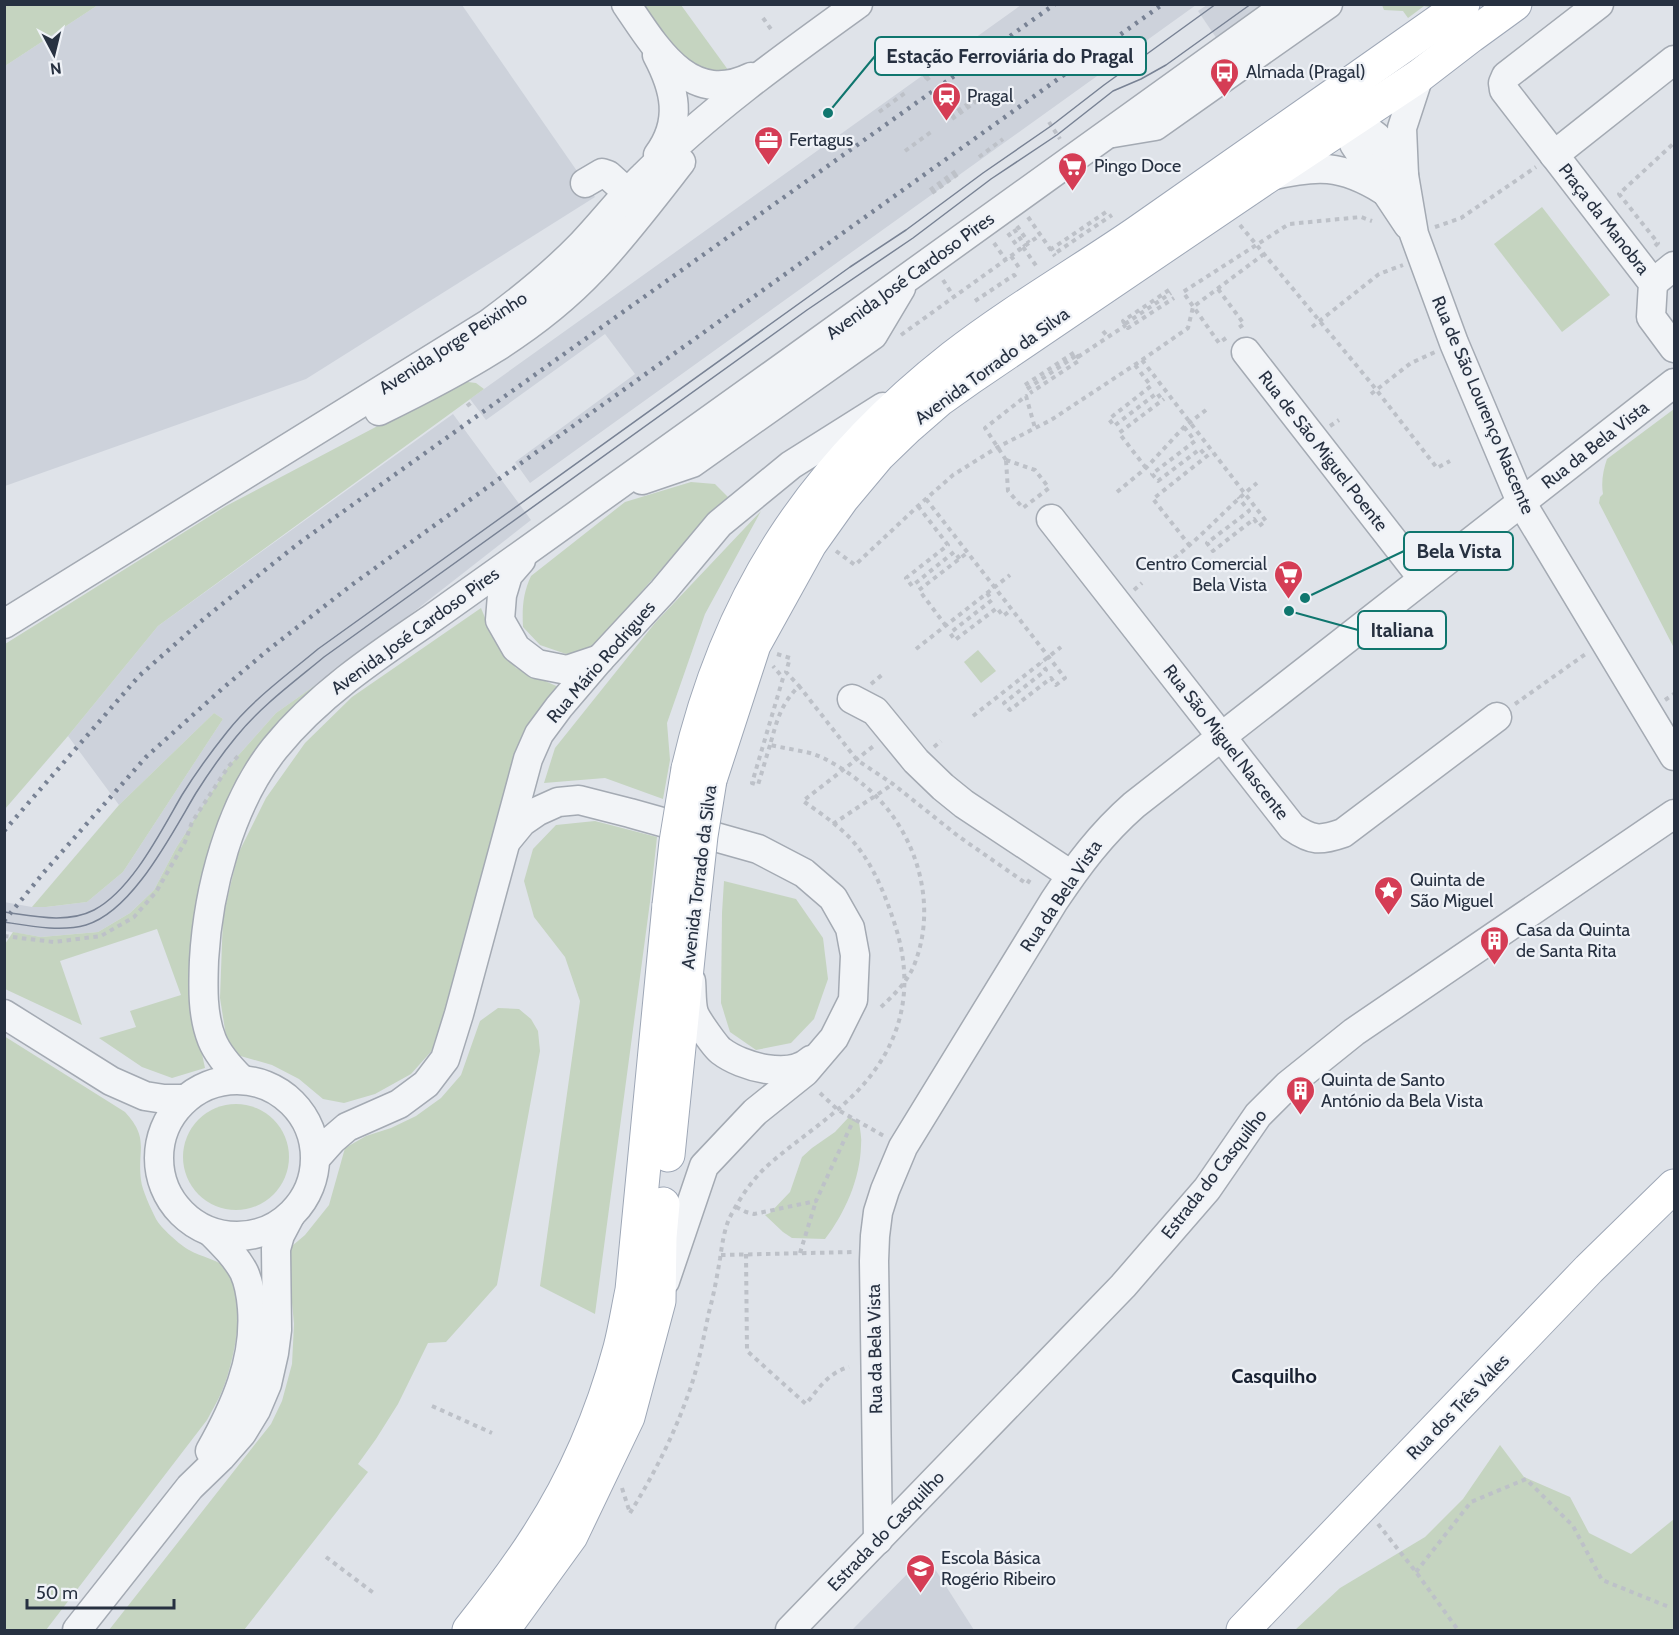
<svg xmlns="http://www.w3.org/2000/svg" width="1679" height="1635" font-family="Cabin,sans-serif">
  <rect width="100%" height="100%" fill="#dfe3e9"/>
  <g fill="#cdd2db">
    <polygon points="98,5 462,5 595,197 306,379 5,486 5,66"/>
    <polygon points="1021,5 1196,5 530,483 515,462 635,374 605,334 486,420 470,399"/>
    <polygon points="1207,5 1267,5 1217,39 1198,11"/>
    <polygon points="453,414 531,520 361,653 276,713 228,767 176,848 154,890 130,913 98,932 41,937 5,931 4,902 32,907 46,907 87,902 123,872 223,719 214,713 119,805 68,736 158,626"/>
    <polygon points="926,1555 974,1630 852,1630"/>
  </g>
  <g fill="#c5d4c0">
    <polygon points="5,4 98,4 98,5 5,66"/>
    <polygon points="641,5 681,5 731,74 690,68"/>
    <polygon points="1382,5 1382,4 1434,5 1429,7 1424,6 1408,18 1403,11 1384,10"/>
    <polygon points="1542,207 1610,295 1562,332 1494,244"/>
    <polygon points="468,382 476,383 484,389 158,626 68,736 5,809 5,644 226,506 459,383"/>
    <path d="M1674,409V648L1599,503L1600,497L1603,494C1601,483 1603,470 1607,459Z"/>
    <path d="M691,482L715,484L728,497L708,516L591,649L566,654L540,645L523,627C522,608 523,593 531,576L625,502Z"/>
    <polygon points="761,511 705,614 667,723 670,760 663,799 605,778 544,783 555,748 655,623"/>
    <polygon points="481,608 494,640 516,668 563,689 436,1046 411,1074 375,1094 344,1103 323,1099 299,1079 272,1065 237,1055 226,1036 220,998 223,916 238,854 266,798 305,743 352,697"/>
    <polygon points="978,650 996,671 981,683 964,662"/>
    <polygon points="361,653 221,822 194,1016 205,1068 172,1078 142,1067 99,1038 136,1027 130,1011 181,995 157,929 60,961 82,1025 5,989 5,944 13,932 41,937 98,932 130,913 154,890 176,848 228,767 276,713"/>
    <polygon points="214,713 223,719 123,872 87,902 46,907 32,907 119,805"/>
    <polygon points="595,821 657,837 650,902 595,1314 540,1286 580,1001 565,957 534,917 524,881 533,849 556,825"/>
    <polygon points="724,881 796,899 823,938 828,979 814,1019 791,1043 756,1050 730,1032 721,1003 722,913"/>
    <polygon points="498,1008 519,1009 531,1019 538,1031 540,1051 497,1285 446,1342 428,1343 398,1404 376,1439 358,1464 368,1472 244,1630 109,1630 271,1424 282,1401 292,1364 294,1324 288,1260 292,1246 305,1235 329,1205 345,1148 366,1136 391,1128 416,1116 441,1098 461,1075 480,1021"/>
    <path d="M4,1036L125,1112C150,1139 137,1149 141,1180C142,1190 151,1209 156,1219C160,1227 181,1246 189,1250C201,1257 220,1260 230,1271C249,1294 233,1366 222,1391C218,1401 212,1410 207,1420L46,1630H5Z"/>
    <circle cx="236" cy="1157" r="53"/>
    <path d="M849,1117L859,1122C860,1130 862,1138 861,1146C860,1179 845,1213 825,1239L792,1238L783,1232L765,1215L770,1213L790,1192L802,1157L812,1148L835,1132Z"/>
    <polygon points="1500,1445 1524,1477 1570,1497 1589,1533 1631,1554 1674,1519 1674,1630 1295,1630 1340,1588 1425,1537 1463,1499"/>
  </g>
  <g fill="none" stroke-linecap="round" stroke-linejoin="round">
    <defs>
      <g id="minor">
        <path d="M626,4C656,48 689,107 751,77"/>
        <polyline points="1599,4 1506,76 1503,83 1504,90 1653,283 1651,317 1674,348"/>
        <path d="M657,55C675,89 683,121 658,155"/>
        <polyline points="1353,108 1351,121 1354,144 1408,225"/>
        <polyline points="1332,118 1351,121 1364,127 1377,137 1404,175 1414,234 1454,343 1521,502 1674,756"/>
        <polyline points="1113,133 1155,126 1328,4"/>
        <polyline points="1554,155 1674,60"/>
        <polyline points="1404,175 1402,128 1419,76"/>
        <path d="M1270,176C1317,165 1341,164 1383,190"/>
        <polyline points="585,183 602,173 608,175 628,193"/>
        <polyline points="1653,283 1674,266"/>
        <polyline points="1246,352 1423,579"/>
        <path d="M379,411C457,373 534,332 594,268C625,235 653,198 681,162"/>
        <polyline points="642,480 692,463 873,335 901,288"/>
        <path d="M1051,519L1292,827C1312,841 1320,841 1343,833L1497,717"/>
        <polyline points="521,560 508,575 502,595 500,620 516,648 537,664 567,670 600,659"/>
        <path d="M4,624L488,324C522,299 553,274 582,244C603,222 622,197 644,176C709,111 783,58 858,4"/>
        <polyline points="852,699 875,711 916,761 943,787 964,804 1071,875"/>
        <polyline points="508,839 522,822 538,811 558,802 579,800 630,813 758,849 804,873 833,898 850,928 855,955 853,1000 834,1038 805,1072 755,1112 704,1166 665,1281"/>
        <path d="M691,981C692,991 691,1004 694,1013C696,1019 716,1048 721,1051C742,1067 790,1080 811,1060"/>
        <polyline points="4,1014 111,1081 145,1096 164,1099 184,1099"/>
        <path d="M241,1079C230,1068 218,1055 212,1040C202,1015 203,987 204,960C208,890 230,804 275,748C318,695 375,657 431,619C486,580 541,541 596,501C827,336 1057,170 1288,4"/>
        <circle cx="237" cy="1158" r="78"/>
        <polyline points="316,1158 333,1139 347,1127 399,1104 426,1084 445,1059 459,1014 528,759 539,734 559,707 600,659 663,591 719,524 791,465 883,407"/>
        <path d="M210,1451C235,1407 256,1360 252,1308C251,1296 249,1283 244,1272C236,1257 224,1245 212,1233"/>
        <path d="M878,1540L874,1261L875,1236L878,1212L885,1190L903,1147L1054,901C1078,865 1101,834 1134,805L1674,383"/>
        <polyline points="77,1630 190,1487 221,1457 242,1433 256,1410 267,1384 274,1353 277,1330 276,1249 280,1235 290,1216"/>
        <polyline points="790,1630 1123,1286 1207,1189 1258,1115 1288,1085 1354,1032 1674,814"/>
      </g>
      <g id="major">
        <path d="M688,769C728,595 813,467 953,357C1011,312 1075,275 1135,234C1244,158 1354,81 1463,4"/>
        <polyline points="710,780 754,645 810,544 842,499 878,456 908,427 939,400 970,378 1265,178 1419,76 1471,36 1515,4"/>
        <polyline points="668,1155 693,909"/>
        <path d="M469,1630C493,1600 516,1570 537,1537C574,1480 602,1415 620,1348C625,1329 628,1309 632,1290L669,905"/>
        <polyline points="503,1630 571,1536 628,1417 659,1301 660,1237 663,1204"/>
        <polyline points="1243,1630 1589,1269 1674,1186"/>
      </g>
    </defs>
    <use href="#minor" stroke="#a4aab3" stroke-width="31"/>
    <use href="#major" stroke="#9ea7b6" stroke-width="35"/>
    <g stroke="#bdc1c8" stroke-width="4" stroke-dasharray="4.5 4.5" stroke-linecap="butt">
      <polyline points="763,18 773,32"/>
      <polyline points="924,78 951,59"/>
      <polyline points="926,80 952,61"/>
      <polyline points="879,112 905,93"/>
      <polyline points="950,116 977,98"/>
      <polyline points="952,119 978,100"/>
      <polyline points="1049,122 1060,139"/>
      <polyline points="905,151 931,132"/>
      <polyline points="979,157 1003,139"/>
      <polyline points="930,190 956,171"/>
      <polyline points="932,193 958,174"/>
      <polyline points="1028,217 1055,256"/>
      <polyline points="1240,225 1371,383 1437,468 1450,461"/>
      <polyline points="1017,226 1029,243"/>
      <polyline points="1435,227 1461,218 1536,167"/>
      <polyline points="1014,229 1025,246"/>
      <polyline points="1008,233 1020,250"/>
      <polyline points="994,243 1006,260"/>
      <polyline points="1655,246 1658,243 1619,194 1674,143"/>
      <polyline points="1023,247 1037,267"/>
      <polyline points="1050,250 1109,210"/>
      <polyline points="1057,252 1112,215"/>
      <polyline points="1011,256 1020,269"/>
      <polyline points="943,280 954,297"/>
      <polyline points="1218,289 1244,324 1237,329"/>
      <polyline points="1169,290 1123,321 1128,328 1174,298"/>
      <polyline points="975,301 1014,275 1017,279 1016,280"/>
      <polyline points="1125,324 1171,293"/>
      <polyline points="1312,327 1379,274 1403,265"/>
      <polyline points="1103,331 1108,337"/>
      <polyline points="901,335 1040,235"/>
      <polyline points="1226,338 1219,343 1183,292 1289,224 1361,217 1372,221"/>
      <polyline points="1078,357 1126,325"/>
      <polyline points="1142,360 1266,521 1259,526 1254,519 1213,551 1207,543 1249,511 1238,497"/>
      <polyline points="1135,365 1151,386 1109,419 1114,426 1157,393 1162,400"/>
      <polyline points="1025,385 1075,352 1080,360 1030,393"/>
      <polyline points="1027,389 1077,355"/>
      <polyline points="1371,394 1411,363 1435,352"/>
      <polyline points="467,406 472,402"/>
      <polyline points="1330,426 1339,420"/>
      <polyline points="1184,427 1195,441 1152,474 1158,481 1200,449 1206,456"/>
      <polygon points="1006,460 1035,470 1049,488 1023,508 1008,491"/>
      <polyline points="1006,460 985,428 1026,396 1035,428"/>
      <polyline points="1146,468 1119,433 1164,399"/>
      <polyline points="1117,492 1146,468 1184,427 1206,410"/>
      <polyline points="926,499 1065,678 1056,685 1051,678 1010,710 1004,703 1046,670 1041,663"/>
      <polyline points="918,506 948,545 906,578 912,586 954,552 960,559"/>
      <polyline points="1190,546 1153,499 1212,452"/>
      <polyline points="836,551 855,565 918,506 953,475 998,447 1051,420 1142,360 1188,328 1193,307 1264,254"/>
      <path d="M1174,558C1204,535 1228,506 1257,483"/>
      <polyline points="1134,590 1142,583"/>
      <polyline points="987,593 992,600 950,633 955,640 997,608 1003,616 1011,610"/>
      <polyline points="946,626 919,590 967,553"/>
      <polyline points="916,649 1010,575"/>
      <polyline points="777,654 790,658 786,672 799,686"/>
      <polyline points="871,684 883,674"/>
      <polyline points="1665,700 1674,694"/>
      <polyline points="1515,704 1587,653"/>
      <polyline points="973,716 1061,647"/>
      <polyline points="770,745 758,785 752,783 783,678 773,666"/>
      <polyline points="934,747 941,741"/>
      <polyline points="833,824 893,784"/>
      <polyline points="4,936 54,942 101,936 134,917 156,892 185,842 192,822 228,767 239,755"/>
      <path d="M881,1007C895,994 910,979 916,960C938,899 914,827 865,786C851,774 828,758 810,753C797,750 784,748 770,745C777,721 780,705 799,686L857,760L893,784L958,836L1027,884L1032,876"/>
      <polyline points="820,1093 838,1110 884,1136"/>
      <polyline points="736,1207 746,1212 754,1214 816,1201 854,1119"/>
      <polyline points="800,1253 816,1201"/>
      <path d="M746,1254L747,1351L806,1404C819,1388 828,1373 849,1367"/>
      <polyline points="721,1255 853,1252"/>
      <polyline points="432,1406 492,1433"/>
      <polyline points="622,1488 630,1513"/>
      <path d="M630,1513C653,1476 673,1437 688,1395C698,1368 703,1340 709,1312C714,1294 717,1276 720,1259C722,1245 724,1231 729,1219C738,1201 751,1181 766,1167C788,1147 814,1130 837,1110C896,1061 919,999 895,925C885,894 872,861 849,837C835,823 819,812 803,801L875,745"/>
      <polyline points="1378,1524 1416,1572 1458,1630"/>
      <polyline points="326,1557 375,1594"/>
      <polyline points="1416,1572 1471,1502 1526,1479 1573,1526 1602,1580 1669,1607"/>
    </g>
    <use href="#minor" stroke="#f2f4f7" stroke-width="28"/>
    <use href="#major" stroke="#fff" stroke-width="33"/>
    <g stroke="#788294" stroke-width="1.5">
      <path d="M4,912C33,916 67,924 94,910C132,890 161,831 182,795C195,774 211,752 227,732C252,700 287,675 318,649L850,267L906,230L983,173L1051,126L1104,85L1216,4"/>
      <path d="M4,922C30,926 61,932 86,925C133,911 172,833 196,793C208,774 222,754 236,737C261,706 294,682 324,657L807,310L913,238L991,179L1057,135L1113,91L1141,79L1166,65L1251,4"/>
    </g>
    <g stroke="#788294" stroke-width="4.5" stroke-dasharray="3 6" stroke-linecap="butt">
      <polyline points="4,831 139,676 206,617 299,543 1055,4"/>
      <polyline points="4,921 45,871 146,757 223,688 268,650 353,584 517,466 1163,4"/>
    </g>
    <defs>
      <g id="major-bridge">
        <polyline points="669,905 676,842 688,769"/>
        <polyline points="693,909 701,836 710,780"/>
      </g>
    </defs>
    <use href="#major-bridge" stroke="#9ea7b6" stroke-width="35" stroke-linecap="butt"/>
    <use href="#major-bridge" stroke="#fff" stroke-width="33"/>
  </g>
  <defs>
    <symbol id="bus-pin" viewBox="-11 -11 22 30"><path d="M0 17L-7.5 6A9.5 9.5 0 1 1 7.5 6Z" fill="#d53d55" stroke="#eff2f7"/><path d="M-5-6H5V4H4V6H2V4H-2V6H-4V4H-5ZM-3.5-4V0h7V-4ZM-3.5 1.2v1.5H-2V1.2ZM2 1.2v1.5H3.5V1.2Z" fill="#fff"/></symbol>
    <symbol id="station-pin" viewBox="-11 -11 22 30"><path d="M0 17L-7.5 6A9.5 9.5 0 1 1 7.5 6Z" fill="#d53d55" stroke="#eff2f7"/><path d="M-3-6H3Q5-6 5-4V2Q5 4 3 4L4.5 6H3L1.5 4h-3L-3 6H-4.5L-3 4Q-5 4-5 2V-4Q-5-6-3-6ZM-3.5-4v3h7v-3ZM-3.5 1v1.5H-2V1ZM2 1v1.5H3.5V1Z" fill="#fff"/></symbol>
    <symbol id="office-pin" viewBox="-11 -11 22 30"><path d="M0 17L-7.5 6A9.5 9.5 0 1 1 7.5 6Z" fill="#d53d55" stroke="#eff2f7"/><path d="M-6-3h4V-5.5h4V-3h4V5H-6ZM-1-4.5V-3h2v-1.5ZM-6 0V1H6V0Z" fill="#fff"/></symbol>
    <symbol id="supermarket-pin" viewBox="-11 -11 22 30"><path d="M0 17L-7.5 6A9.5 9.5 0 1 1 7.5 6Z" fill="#d53d55" stroke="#eff2f7"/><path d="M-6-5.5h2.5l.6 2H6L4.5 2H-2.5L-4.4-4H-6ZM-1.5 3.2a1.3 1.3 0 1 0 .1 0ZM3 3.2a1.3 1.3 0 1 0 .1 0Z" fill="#fff"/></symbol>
    <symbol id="sight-pin" viewBox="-11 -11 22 30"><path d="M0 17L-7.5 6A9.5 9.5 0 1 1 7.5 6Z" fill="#d53d55" stroke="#eff2f7"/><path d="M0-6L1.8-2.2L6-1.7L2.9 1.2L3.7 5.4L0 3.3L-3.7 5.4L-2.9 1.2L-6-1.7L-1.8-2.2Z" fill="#fff"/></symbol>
    <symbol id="building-pin" viewBox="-11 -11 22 30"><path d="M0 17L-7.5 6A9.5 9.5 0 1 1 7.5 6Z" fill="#d53d55" stroke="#eff2f7"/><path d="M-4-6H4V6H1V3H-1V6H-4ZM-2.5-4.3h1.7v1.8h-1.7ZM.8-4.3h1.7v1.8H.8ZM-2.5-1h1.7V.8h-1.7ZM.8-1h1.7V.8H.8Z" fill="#fff"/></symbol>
    <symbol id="school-pin" viewBox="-11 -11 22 30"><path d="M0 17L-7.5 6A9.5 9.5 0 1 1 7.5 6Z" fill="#d53d55" stroke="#eff2f7"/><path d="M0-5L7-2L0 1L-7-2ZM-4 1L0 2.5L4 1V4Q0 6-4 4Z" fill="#fff"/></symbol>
  </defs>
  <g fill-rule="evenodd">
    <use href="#bus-pin" x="1208" y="56" width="33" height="45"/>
    <use href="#station-pin" x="930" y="80" width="33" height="45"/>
    <use href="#office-pin" x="752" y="124" width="33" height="45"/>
    <use href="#supermarket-pin" x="1056" y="150" width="33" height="45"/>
    <use href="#supermarket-pin" x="1272" y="558" width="33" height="45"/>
    <use href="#sight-pin" x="1372" y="874" width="33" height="45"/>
    <use href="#building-pin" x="1478" y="924" width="33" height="45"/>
    <use href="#building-pin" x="1284" y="1074" width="33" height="45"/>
    <use href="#school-pin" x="904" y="1552" width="33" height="45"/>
  </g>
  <g text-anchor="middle" stroke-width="4.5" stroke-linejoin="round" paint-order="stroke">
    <g font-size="18" fill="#273141" stroke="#eff2f7" text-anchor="start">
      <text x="1246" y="78">Almada (Pragal)</text>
      <text x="967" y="102">Pragal</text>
      <text x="789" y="146">Fertagus</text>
      <text x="1094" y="172">Pingo Doce</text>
      <text x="1267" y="570" text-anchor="end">Centro Comercial<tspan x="1267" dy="21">Bela Vista</tspan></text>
      <text x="1410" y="886">Quinta de<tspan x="1410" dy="21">São Miguel</tspan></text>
      <text x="1516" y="936">Casa da Quinta<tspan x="1516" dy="21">de Santa Rita</tspan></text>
      <text x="1321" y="1086">Quinta de Santo<tspan x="1321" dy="21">António da Bela Vista</tspan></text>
      <text x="941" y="1564">Escola Básica<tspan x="941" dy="21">Rogério Ribeiro</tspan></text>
    </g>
    <g font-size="18" fill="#273141" stroke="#eff2f7">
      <text transform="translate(1604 219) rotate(52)" y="6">Praça da Manobra</text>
      <text transform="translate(910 276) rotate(-36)" y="6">Avenida José Cardoso Pires</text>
      <text transform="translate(453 343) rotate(-33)" y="6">Avenida Jorge Peixinho</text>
      <text transform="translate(992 366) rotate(-36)" y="6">Avenida Torrado da Silva</text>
      <text transform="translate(1483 405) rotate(67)" y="6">Rua de São Lourenço Nascente</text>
      <text transform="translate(1595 445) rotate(-38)" y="6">Rua da Bela Vista</text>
      <text transform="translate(1323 451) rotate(52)" y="6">Rua de São Miguel Poente</text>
      <text transform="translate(415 631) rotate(-36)" y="6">Avenida José Cardoso Pires</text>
      <text transform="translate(601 662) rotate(-49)" y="6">Rua Mário Rodrigues</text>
      <text transform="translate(1226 742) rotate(52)" y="6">Rua São Miguel Nascente</text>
      <text transform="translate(699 877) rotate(-83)" y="6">Avenida Torrado da Silva</text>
      <text transform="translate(1061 896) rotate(-56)" y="6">Rua da Bela Vista</text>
      <text transform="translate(1214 1174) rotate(-52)" y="6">Estrada do Casquilho</text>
      <text transform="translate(875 1349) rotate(-91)" y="6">Rua da Bela Vista</text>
      <text transform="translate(1458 1407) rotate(-46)" y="6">Rua dos Três Vales</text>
      <text transform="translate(886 1531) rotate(-46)" y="6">Estrada do Casquilho</text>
    </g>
    <g font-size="20" font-weight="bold" fill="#192232" stroke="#eff2f7">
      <text x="1274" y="1383">Casquilho</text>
    </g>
  </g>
  <path fill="none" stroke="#0f766e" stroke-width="2" d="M828 113L875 56M1305 598L1404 551M1289 611L1358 630"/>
  <g fill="#0f766e" stroke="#eff2f7" stroke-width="2">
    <circle cx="828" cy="113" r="6"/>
    <circle cx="1305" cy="598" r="6"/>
    <circle cx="1289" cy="611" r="6"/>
  </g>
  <g fill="#eff2f7" stroke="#0f766e" stroke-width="2">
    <rect x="875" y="37" width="271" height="38" rx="6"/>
    <rect x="1404" y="532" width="109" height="38" rx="6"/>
    <rect x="1358" y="611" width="88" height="38" rx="6"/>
  </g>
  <g font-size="20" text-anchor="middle" font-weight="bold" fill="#273141">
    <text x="1010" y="63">Estação Ferroviária do Pragal</text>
    <text x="1459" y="558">Bela Vista</text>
    <text x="1402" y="637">Italiana</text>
  </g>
  <rect width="1679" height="1635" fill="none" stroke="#273141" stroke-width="12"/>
  <g transform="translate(54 54) rotate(173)" stroke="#eff2f7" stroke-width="4.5" paint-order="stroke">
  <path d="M0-4.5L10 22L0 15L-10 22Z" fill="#273141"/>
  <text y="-9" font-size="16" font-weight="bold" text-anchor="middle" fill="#273141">N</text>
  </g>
  <path d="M27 1599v9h147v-9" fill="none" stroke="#273141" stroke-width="3"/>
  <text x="36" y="1599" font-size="18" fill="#273141" stroke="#eff2f7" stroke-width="4.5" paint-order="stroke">50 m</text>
</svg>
